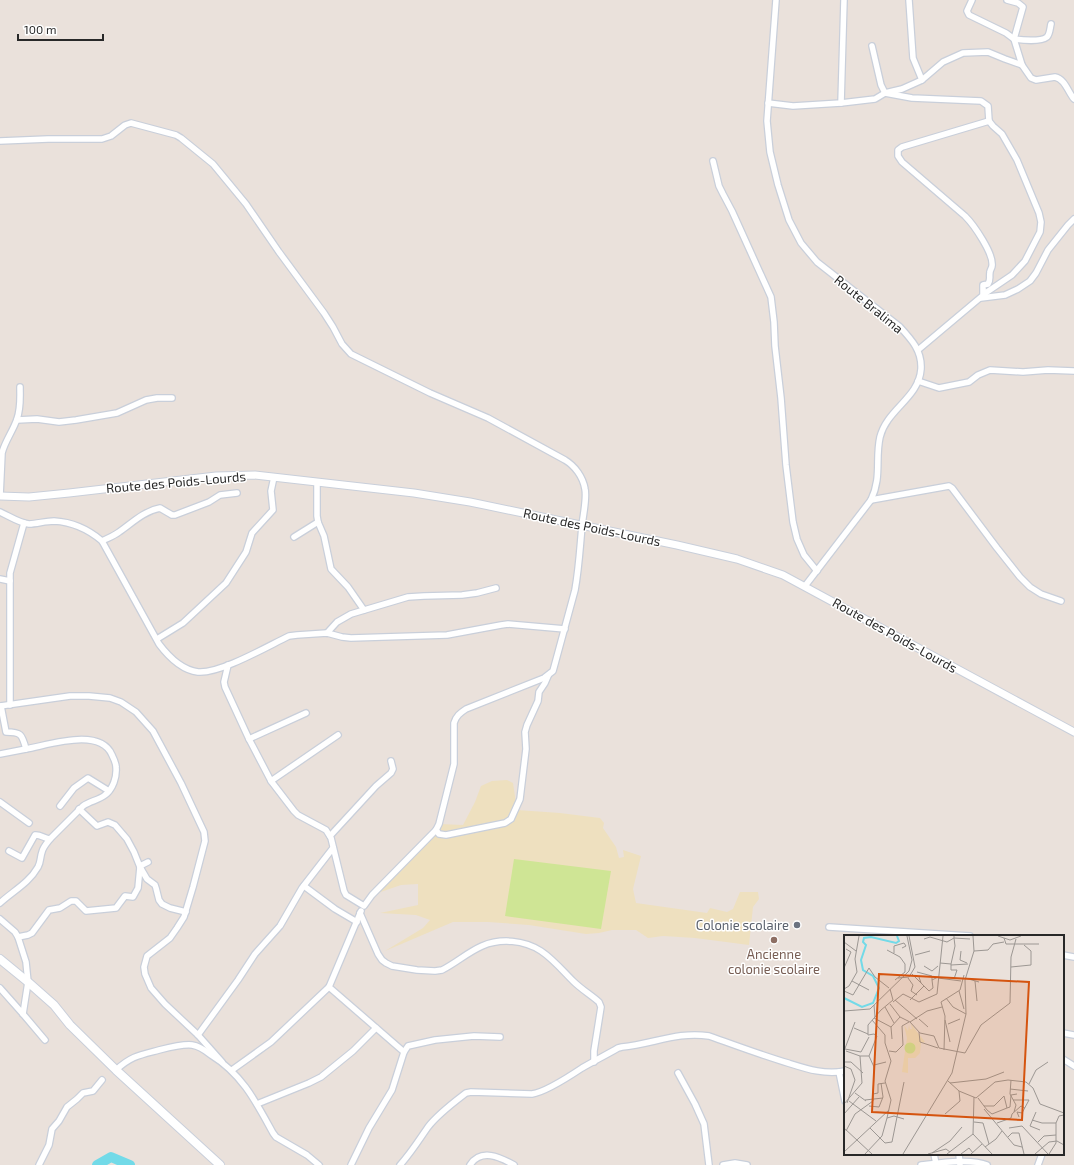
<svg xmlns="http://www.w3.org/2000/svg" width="1074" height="1165" font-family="'Exo 2',sans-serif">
  <rect width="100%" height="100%" fill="#eae1db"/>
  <polygon fill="#eee0bf" points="507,780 513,783 517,810 560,813 600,818 604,823 603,828 616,847 619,858 624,857 623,850 641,856 633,889 636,903 707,913 710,908 727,912 733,909 740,892 758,892 759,899 753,907 749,945 695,938 663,936 648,938 636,930 612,930 599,933 586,934 529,925 488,922 453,922 385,951 423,928 430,920 416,915 380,913 418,905 418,884 401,885 372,895 439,824 463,825 475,802 481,786 492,781"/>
  <polygon fill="#cfe595" points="514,859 611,871 601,929 505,916"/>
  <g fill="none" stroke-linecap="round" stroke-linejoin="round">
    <polyline stroke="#72dae8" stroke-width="10" points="97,1165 111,1157 130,1165"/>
    <defs>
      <g id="minor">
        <path d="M776,0L767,121L770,152L778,185L789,220L801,243L817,262L900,327C912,340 922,351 921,369C919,398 887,409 880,437C875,459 882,477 871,500L805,586"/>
        <polyline points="909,0 913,58 922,80"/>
        <path d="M972,0L967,11L969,15L1006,33L1014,39L1022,65L1031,78L1036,80L1055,77C1065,79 1068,92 1074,99"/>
        <path d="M1007,0L1018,3L1023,7L1014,39C1021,40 1041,42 1047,37C1050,34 1050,28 1051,24"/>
        <polyline points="872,46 881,85 885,93 912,98 981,101 988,106 989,121"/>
        <polyline points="768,103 793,106 841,103 875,99 885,93 902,89 922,80 943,62 963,53 988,52 1005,59 1022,65"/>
        <polyline points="841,103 844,0"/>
        <path d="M0,141L48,139H102L111,136L125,125L131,123L176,135L181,138L213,164L246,204L279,252L324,313L333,327L342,344L351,354L430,393L488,418L565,460C575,466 583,477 585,489C587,499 583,515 582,526C580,547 579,568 575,590L553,671L544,678L466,709C460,713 456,716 454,723V764L439,824L436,830L372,895L364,906L346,895L344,891L331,838L326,830L298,815L294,811L271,781L249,739L225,687L224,682L228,665"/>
        <polyline points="713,161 719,186 723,194 732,211 771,297 774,322 775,346 781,398 786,465 793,522 797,539 804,555 817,571"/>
        <polyline points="981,298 1005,295 1018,289 1030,281 1036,273 1048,250 1068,225 1074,219"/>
        <path d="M918,350L987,292L1012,275L1025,261L1040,232L1041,222L1039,213L1017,160L1002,134L993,126L989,121L902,147L898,150V156L902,162L965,216C974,225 994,254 992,266C992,268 990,270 990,272C989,277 991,280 988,284L983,285V295"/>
        <polyline points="918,381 939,388 969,382 978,375 990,370 1023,372 1048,370 1074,371"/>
        <polyline points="17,420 37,419 59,422 76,420 117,413 146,400 157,398 172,398"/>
        <path d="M0,496L2,453C5,441 13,431 17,419C21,408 20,398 20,387"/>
        <polyline points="871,500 949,486 952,488 997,548 1020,577 1030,587 1041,594 1061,601"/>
        <path d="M0,512C9,516 19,523 29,524C37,524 45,521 54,521C72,522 88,529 102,541L159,644C168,656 182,670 198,672C220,674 268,646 289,636L297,635L327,633L342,637L351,638L447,635L501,625L508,624L565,629"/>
        <polyline points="318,522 324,536 331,569 348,587 364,610"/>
        <polyline points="294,537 318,522 317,516 317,482"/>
        <path d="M102,541C108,538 114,536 119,532C132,523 144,511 160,508L172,515H175L209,502L220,495L237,493"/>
        <polyline points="0,579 10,581"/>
        <polyline points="327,633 337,622 351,614 408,597 424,596 462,595 477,593 496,588"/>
        <polyline points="157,639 183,623 226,583 246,552 252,533 273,510 271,491 274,477"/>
        <polyline points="10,705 10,573 24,523"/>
        <polyline points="0,706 70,696 89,696 110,698 121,702 136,712 153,731 181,783 204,832 205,841 193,887 184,917 177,928 170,938 147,956 144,967 145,974 151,988 165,1004 198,1035 222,1062"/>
        <path d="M1,706L6,732C21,732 22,734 26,749C49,745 100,727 112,755C114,759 116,763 116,767C117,777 113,789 105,795C99,800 90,801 83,806L50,839C45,839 40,834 35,835L22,858L9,851"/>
        <polyline points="249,739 306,713"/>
        <polyline points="0,754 26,749"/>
        <polyline points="271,781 338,735"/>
        <polyline points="0,802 29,823"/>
        <polyline points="60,806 74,788 88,778 109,791"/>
        <polyline points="79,809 97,826 108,822 115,825 127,839 134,852 140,867 147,879 155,885 156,888 159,900 162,904 170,908 186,912"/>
        <polyline points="436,830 439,834 446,835 505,823 511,819 520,799 526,749 525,732 527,725 538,701 539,692 545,683 548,676"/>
        <polyline points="330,836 376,786 391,773 393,769 391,761"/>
        <polyline points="304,886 335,909 357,922"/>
        <path d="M0,903C13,891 29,883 38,867C41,862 40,857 42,852C43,847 47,843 50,839"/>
        <path d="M360,913L378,954L382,960L386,963L392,966L417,970L435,971L442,970C456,963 468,952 482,946C501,938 524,940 541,951C553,959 563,971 573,981C581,989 591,995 599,1002L601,1007L594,1051V1062"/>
        <polyline points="0,919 15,932 18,937 26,962 28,982 23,1014"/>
        <polyline points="829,927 970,936"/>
        <polyline points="18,937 28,935 32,933 49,910 60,908 71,901 76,901 86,911 116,908 125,896 133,897 138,888 140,867 142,865 148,862"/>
        <polyline points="1063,955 1074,957"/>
        <polyline points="0,988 23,1014 45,1040"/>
        <polyline points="1063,1033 1074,1035"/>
        <polyline points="198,1035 238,980 255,954 280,926 302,888 333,848"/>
        <polyline points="404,1052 408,1046 435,1040 474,1036 500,1037"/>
        <polyline points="1063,1059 1074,1066"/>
        <path d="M116,1070C131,1056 140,1055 159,1050C167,1048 185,1044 192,1045C200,1046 206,1051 211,1055C242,1074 256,1102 273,1133L276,1137L307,1155L319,1165"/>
        <polyline points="232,1070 271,1042 329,987"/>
        <polyline points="839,1072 845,1101"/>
        <polyline points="678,1073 695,1104 704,1124 709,1165"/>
        <polyline points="257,1104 309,1083 321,1077 353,1051 376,1028"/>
        <polyline points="934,1154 936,1164"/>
        <polyline points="959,1154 960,1165"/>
        <polyline points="39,1165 49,1145 52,1129 59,1121 67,1107 77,1099 83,1093 93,1091 102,1080"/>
        <polyline points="351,1165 369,1128 392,1090 404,1052 329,987 361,911"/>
        <path d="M400,1165C411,1153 419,1140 428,1127C438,1114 453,1103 466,1093L471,1092L532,1094C546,1092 570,1076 582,1068C594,1061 606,1055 618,1048L622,1047C653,1044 678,1031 709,1036C735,1045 761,1055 788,1063C807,1069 825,1075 845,1071"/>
        <path d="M470,1165C481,1148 500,1157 514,1165"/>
        <polyline points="723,1165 735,1163 747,1165"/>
        <path d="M921,1165C939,1163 971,1158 987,1165"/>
        <polyline points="1038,1165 1042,1154"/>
      </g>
      <polyline id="tertiary" points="0,496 29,497 69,493 216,476 255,475 414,493 470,502 677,545 737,559 783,575 1074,732"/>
      <polyline id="secondary" points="0,959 28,982 54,1005 70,1025 116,1070 220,1165"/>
    </defs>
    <use href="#minor" stroke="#c9cfda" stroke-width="8"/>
    <use href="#tertiary" stroke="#c9cfda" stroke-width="9"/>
    <use href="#secondary" stroke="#c9cfda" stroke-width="10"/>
    <use href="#minor" stroke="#fff" stroke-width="5.5"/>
    <use href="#tertiary" stroke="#fff" stroke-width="7"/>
    <use href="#secondary" stroke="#fff" stroke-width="8"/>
  </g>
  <circle fill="#6b7280" stroke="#fff" stroke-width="1.5" cx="797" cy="925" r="4"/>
  <circle fill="#8d6e63" stroke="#fff" stroke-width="1.5" cx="774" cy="940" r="4"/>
  <g text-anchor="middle" stroke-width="3" stroke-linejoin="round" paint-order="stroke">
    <g font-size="13" fill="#282828" stroke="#fff">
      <text transform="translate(869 304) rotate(39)" y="5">Route Bralima</text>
      <text transform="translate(176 482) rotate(-5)" y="5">Route des Poids-Lourds</text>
      <text transform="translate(592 527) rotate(12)" y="5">Route des Poids-Lourds</text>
      <text transform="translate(895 635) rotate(29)" y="5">Route des Poids-Lourds</text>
    </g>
    <g font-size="13" fill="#5b616d" stroke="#fff" text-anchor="end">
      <text x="789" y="930">Colonie scolaire</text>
    </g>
    <g font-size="13" fill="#785e54" stroke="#fff">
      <text x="774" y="959">Ancienne<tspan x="774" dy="15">colonie scolaire</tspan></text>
    </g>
  </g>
  <g transform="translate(844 935)">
    <rect width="220" height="220" fill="#eae1db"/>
    <path d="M67,89L81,107L77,108L76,118L71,123H64V138L58,137L63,103L60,90L64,96L65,90L66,94H68Z" fill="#eee0bf"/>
    <path d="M60.5 113a5.5 5.5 0 1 1 11 0a5.5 5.5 0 1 1-11 0Z" fill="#cfe595"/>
    <path fill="none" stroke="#72dae8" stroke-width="2" d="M0,63L18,72L29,68L35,53L29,41L19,35L17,25L22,10L19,7L20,3L27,2L52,8L55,6L53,1"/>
    <path fill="none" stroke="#9c9793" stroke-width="1" d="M154,1L166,5L177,1M160,3L162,9H195M80,4L86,2L103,7L110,3V1M0,7L12,16M0,9V24M43,15L56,22L61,29V37L51,45M117,16L116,25L123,28M130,16L144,15L149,9L160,7M50,18V11L60,8L62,11L58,13M71,20L86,16M96,28L107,29L111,11L110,3L126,4M107,29V35H113L110,44M107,30L124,29M80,31L88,36L94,31M167,32L187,30V16L180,10M0,33L7,17L2,14M73,37L88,41V45M68,39L77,48M75,42L77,48L85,56L89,53L88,45L94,42M54,43L65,42L71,32L65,1M64,43L69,50L67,56L73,60M94,43L117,46M121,43L135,47M8,46L25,55M131,46L133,66M0,54L5,51L13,37L11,24L15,1M0,56L9,60L25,33L31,42L45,53M115,56L120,74M102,63L109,72L122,79M51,65L73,84M66,65L80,51M49,67L59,59L75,67L93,59L99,1M46,69L56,82M30,70L31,82M41,72L50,88M98,72L83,76L66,87L76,98L90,101L95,113L121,118L137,90L166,68L167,22L172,4M0,76L26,74L65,36L68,25L63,1M30,83L47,92L56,82L66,87M75,84L84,92M28,85L41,100V108L47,126L41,146L47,165L43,183M101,85L106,107M104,89L116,84M47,92L48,104M10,93L24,99M75,97L76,107L94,113M1,114L17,117L25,102M100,115L101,81L97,67L116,55L120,40M0,116L11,87M2,116L16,121M45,116L52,117L59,110L58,91L65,87M0,127H7L19,138M30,130L42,127M0,131L7,134L11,145L3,168M167,145L166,159L172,170L170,177M104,146L115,156L132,163L151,147L164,145L182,147L189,153L196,169L220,178M106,148L142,144L160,137M185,149L192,135L204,127M166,154L184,156M11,158L22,166M29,159L34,158V149L41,148M134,163L143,175L148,179L163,173L160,161L150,171H140M21,165L39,163M169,165H185L178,178L173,177L175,182M5,166L32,186M0,169L18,148L16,121H25L33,101L30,99L24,100V90L37,75L49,65L46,54M25,171L35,172L39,162L37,148M163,173L166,172L167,160L173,159M140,174L170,210L178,212M192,177L186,191L196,195M0,179L15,162M101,179L116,166L115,156M188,185L198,188H212M130,187L139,188L145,209M153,188L167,183L168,179L177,171L181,173M0,193L28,219M26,193L41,208L48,207L60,147M165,193L178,191L204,219M2,196L11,179L29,166L30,132L25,121M129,199L148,219M164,202L168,198H175L180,219M194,207L200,201L212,200M141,212L152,204L158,196M0,217L45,175M88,218L106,206L118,192M21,219L38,201L43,183L50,181L60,184M59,219L108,138L122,79L121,45L130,16L129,1M84,219L102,214L106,217M103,219L129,199L130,162M117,219L125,213L129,218M127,219L138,209M191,219L205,207L213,206L220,210M205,219L212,208V188L215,181L220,180"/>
    <path fill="#d5540f" fill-opacity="0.15" stroke="#d5540f" stroke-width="2" d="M35,39L185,47L178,185L28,177Z"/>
    <rect width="220" height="220" fill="none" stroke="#282828" stroke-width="2"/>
  </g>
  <path d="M18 34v6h85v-6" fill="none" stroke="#282828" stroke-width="2"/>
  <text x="24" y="34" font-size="12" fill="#282828" stroke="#ffffff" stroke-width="3" paint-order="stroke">100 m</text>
</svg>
